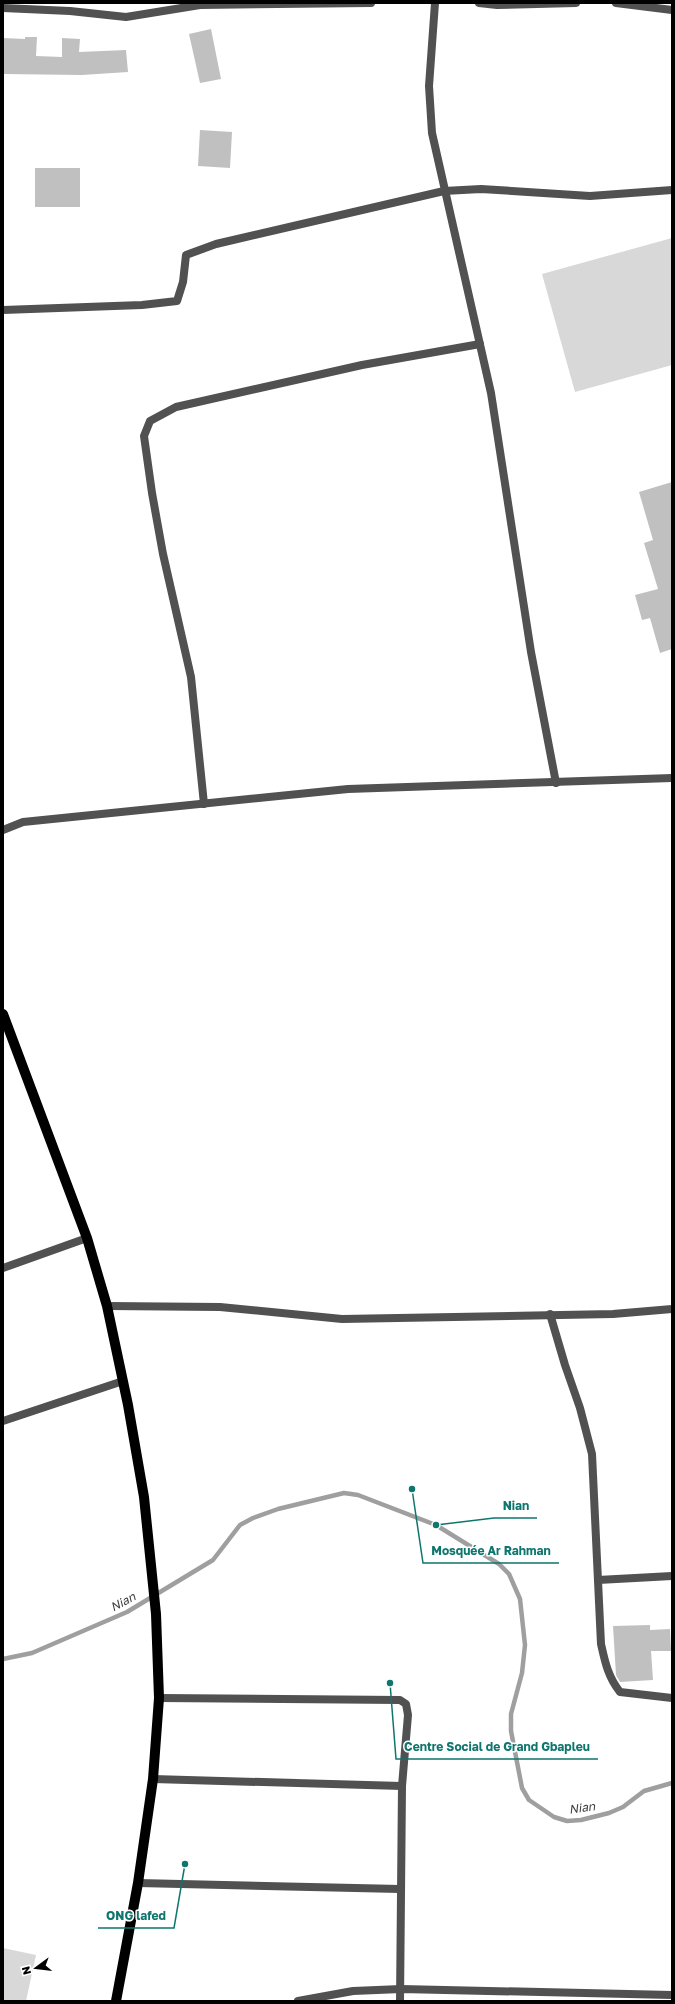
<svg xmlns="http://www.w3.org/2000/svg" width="675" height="2004" font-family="'Golos Text',sans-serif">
  <rect width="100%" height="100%" fill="#fff"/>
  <g fill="#d8d8d8">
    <polygon points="672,238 672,365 575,392 542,274"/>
    <polygon points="3,1948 36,1955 26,2001 3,2001"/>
  </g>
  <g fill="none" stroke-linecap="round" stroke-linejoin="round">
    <polyline stroke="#9f9f9f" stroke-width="4.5" points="3,1659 32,1653 127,1612 213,1560 240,1525 253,1518 278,1509 344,1493 358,1495 436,1525 499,1564 509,1574 520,1599 525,1645 522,1673 511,1714 511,1731 522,1788 529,1800 554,1817 567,1821 581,1820 609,1813 623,1807 644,1791 672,1783"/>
  </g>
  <g fill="#c0c0c0">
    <polygon points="211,29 221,79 200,83 189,34"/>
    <polygon points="25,37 37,37 36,56 62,57 62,38 80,39 79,52 126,50 128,72 82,75 3,74 3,38 25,39"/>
    <polygon points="200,130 232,132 230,168 198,166"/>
    <rect x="35" y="168" width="45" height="39"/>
    <polygon points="672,482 672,649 660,653 650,618 642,620 635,595 658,589 644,543 653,540 639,492"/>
    <polygon points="650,1625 650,1630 670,1629 671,1651 651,1651 653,1680 620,1682 616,1675 613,1626"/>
  </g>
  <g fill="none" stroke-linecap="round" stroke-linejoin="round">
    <g stroke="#515151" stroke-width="8">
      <polyline points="435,3 429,86 432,133 491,393 531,652 556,783"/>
      <polyline points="479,3 497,5 576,3"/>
      <polyline points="616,3 672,10"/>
      <polyline points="3,8 70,11 126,17 200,5 371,3"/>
      <polyline points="3,310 142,305 177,301 183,282 186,255 216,244 444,191 481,189 590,196 672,190"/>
      <polyline points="204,804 191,677 163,554 152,493 144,436 150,421 176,407 362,365 480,344"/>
      <polyline points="3,830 23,822 348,789 672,778"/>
      <polyline points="3,1268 87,1238"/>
      <polyline points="107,1306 220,1307 342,1319 613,1314 672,1309"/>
      <path d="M550,1314L565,1365L580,1408L592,1454L601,1644C605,1662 608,1677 620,1692L672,1698"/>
      <polyline points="3,1421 123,1381"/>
      <polyline points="598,1580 672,1576"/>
      <polyline points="159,1698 400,1700 406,1704 408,1715 402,1786 400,2001"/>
      <polyline points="153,1779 402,1786"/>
      <polyline points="138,1883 400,1889"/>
      <polyline points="298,2001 353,1991 401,1989 672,1995"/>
    </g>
    <polyline stroke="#000" stroke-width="10" points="3,1014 87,1238 107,1306 128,1405 144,1497 156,1614 159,1698 153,1779 138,1883 116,2001"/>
  </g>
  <g text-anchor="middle" stroke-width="3" stroke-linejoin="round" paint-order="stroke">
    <g font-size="12" font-style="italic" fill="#404040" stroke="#fff">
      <text transform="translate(123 1602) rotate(-28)" y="4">Nian</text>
      <text transform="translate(582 1808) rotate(-8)" y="4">Nian</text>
    </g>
  </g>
  <path fill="none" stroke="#0f766e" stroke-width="1.5" d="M436 1525L494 1518H537M412 1489L423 1563H559M390 1683L396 1759H598M185 1864L174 1928H98"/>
  <g fill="#0f766e" stroke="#fff" stroke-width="1.5">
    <circle cx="436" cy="1525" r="4"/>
    <circle cx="412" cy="1489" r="4"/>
    <circle cx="390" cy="1683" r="4"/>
    <circle cx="185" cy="1864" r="4"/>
  </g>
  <g font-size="12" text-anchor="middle" font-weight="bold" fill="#0f766e" stroke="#fff" stroke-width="3" stroke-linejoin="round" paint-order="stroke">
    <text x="516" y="1510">Nian</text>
    <text x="491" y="1555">Mosquée Ar Rahman</text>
    <text x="497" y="1751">Centre Social de Grand Gbapleu</text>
    <text x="136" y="1920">ONG lafed</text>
  </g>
  <rect width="675" height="2004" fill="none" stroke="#000000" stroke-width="8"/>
  <g transform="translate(36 1968) rotate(255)" stroke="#ffffff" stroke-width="3" paint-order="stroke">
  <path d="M0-3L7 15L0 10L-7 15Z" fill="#000000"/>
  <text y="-6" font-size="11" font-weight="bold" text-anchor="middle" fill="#000000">N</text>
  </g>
</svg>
